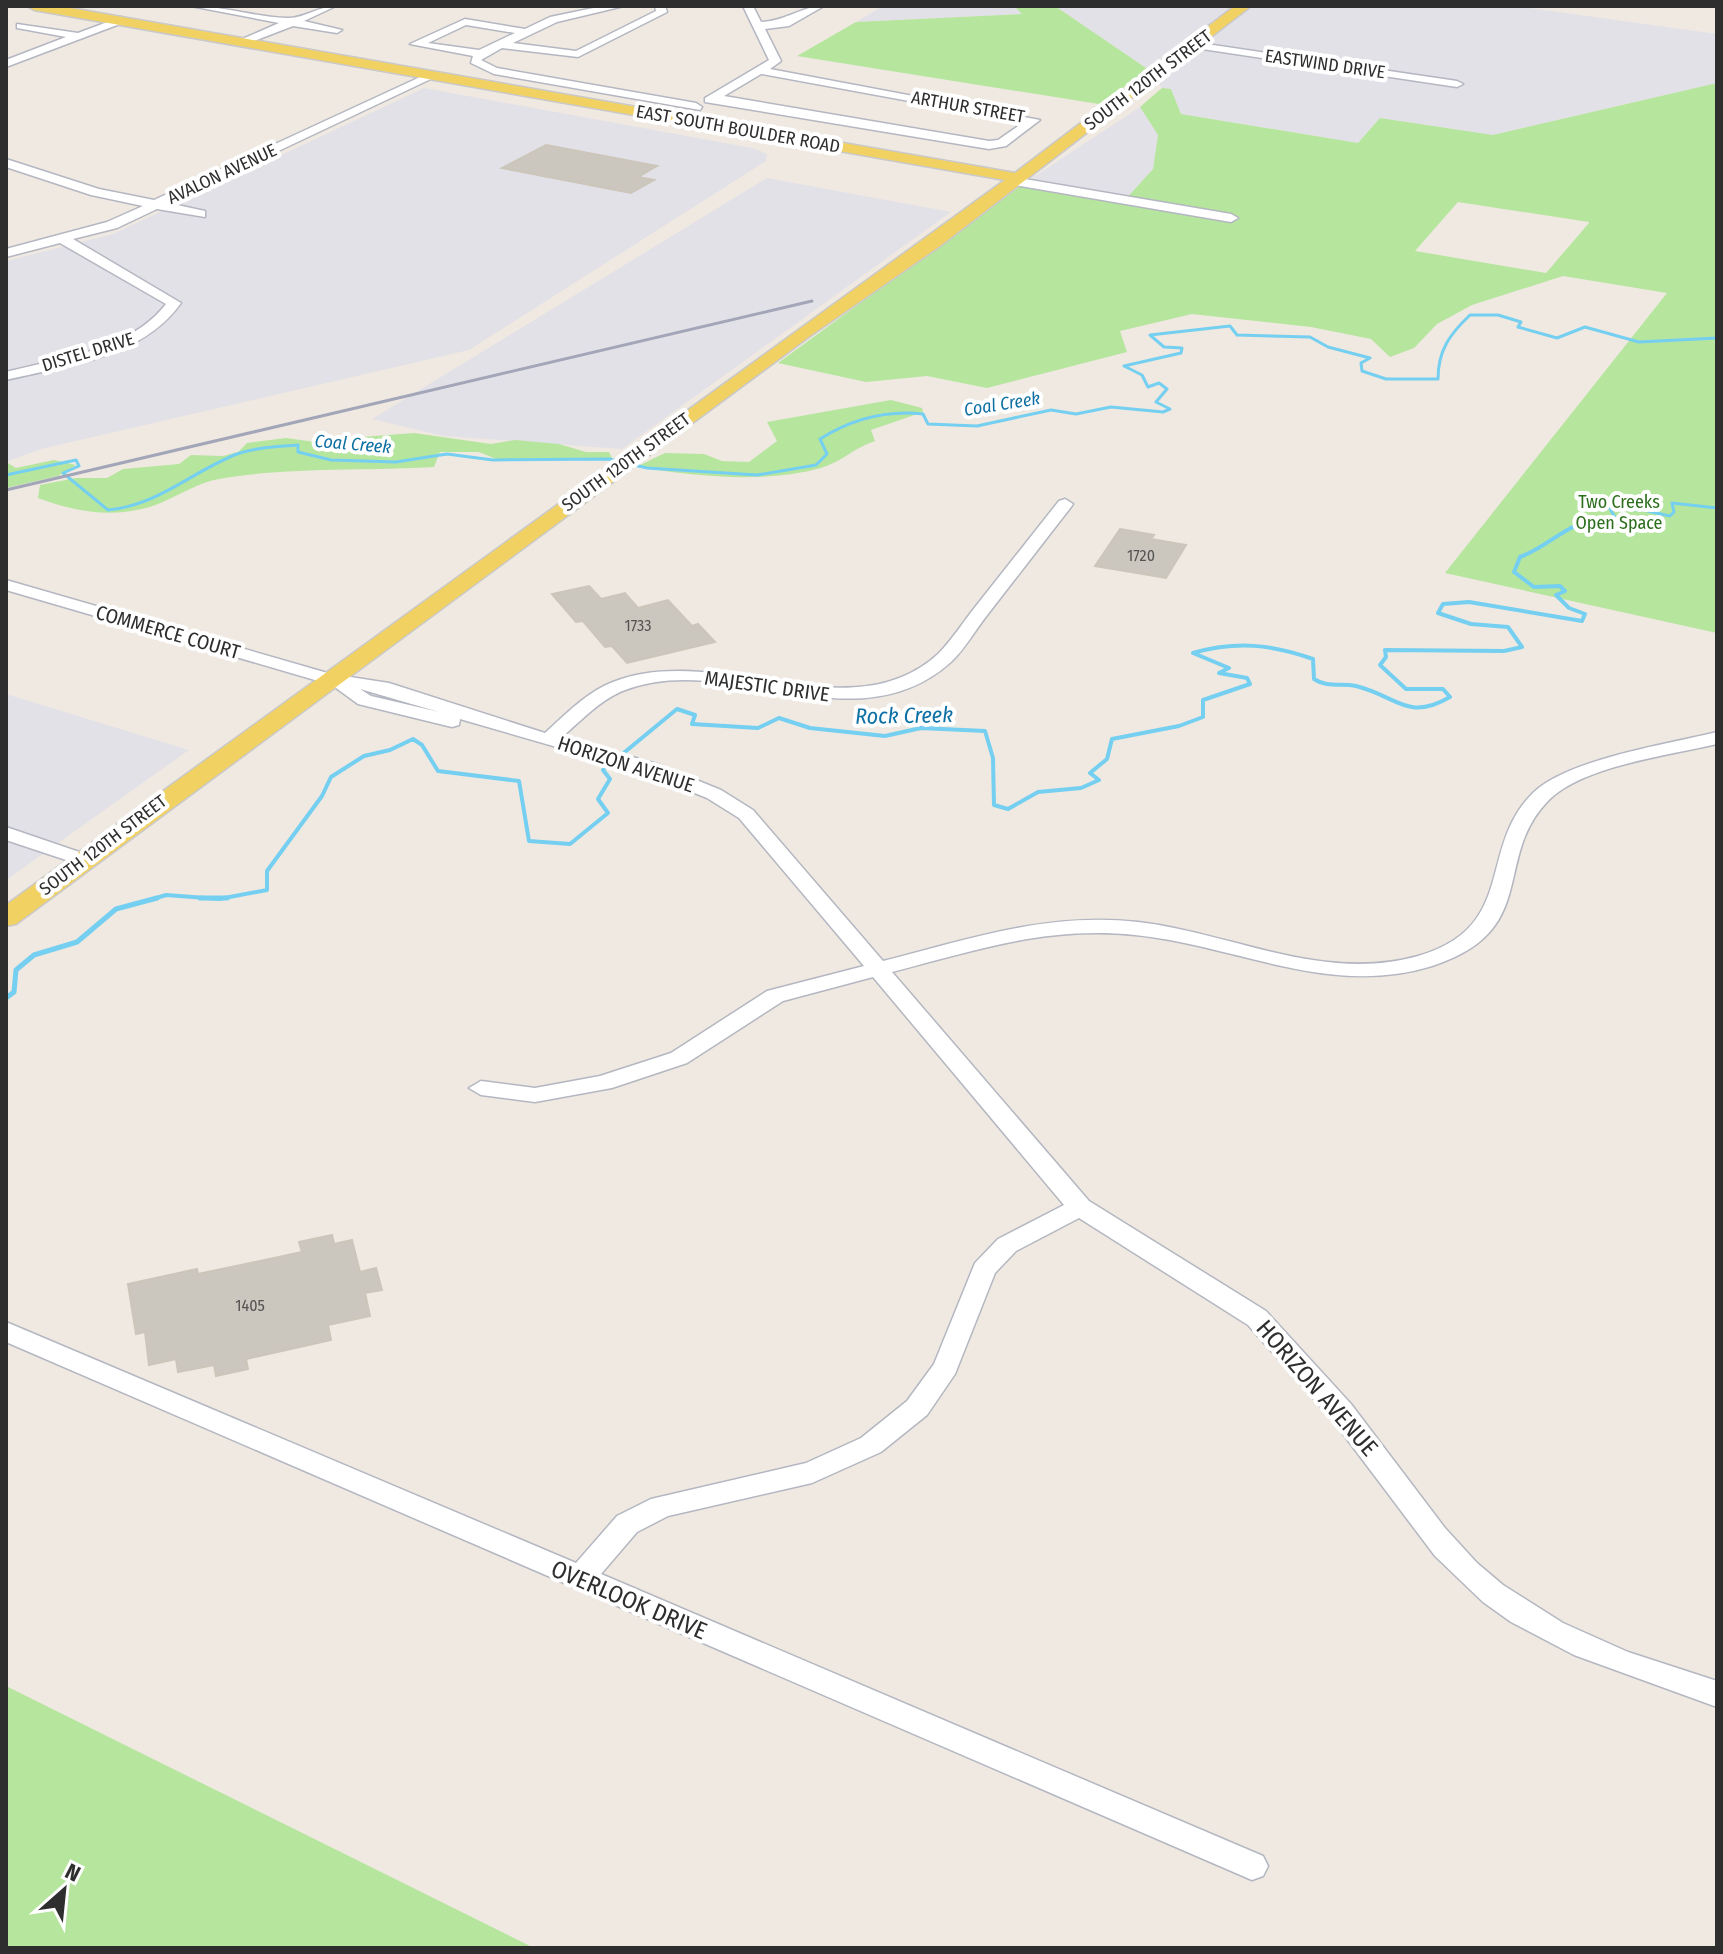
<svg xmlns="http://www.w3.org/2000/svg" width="1723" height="1954" font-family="'Fira Sans Condensed',sans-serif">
  <rect width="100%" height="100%" fill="#efe9e1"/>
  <g fill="#e3e1e8">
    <polygon points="883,6 1014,6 1024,14 856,22"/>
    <polygon points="1055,6 1515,6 1717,34 1717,83 1493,135 1380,118 1358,143 1181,114 1171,89 1162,88 1149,70"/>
    <polygon points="424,88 752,148 767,154 766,161 469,350 41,449 6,462 6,261 113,234"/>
    <polygon points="1140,107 1158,135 1153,169 1124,201 1023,184"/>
    <polygon points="767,178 951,212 622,449 443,436 372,419"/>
    <polygon points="6,694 189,750 6,880"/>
  </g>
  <g fill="#b6e59e" fill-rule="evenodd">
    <polygon points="1014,6 1055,6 1149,70 1099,104 797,56 856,22 1022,14"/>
    <path d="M1717,83V633L1445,573L1667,293L1563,276L1472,305L1437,324L1414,348L1390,357L1371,339L1311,327L1192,314L1120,331L1127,352L987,388L927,376L866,382L778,363L1023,184L1124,201L1153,169L1158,135L1140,107L1162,88L1171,89L1181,114L1358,143L1380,118L1493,135ZM1458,202L1589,222V223L1546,273L1415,251Z"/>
    <path d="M891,400L922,408L923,412L871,430L875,441C855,447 842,462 821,468C762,484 696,476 636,467L665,453L704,454L722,461L749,462L777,441L767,422Z"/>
    <path d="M414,433L491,444L515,440L559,444L586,452H609L612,458L496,459L479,452H440L434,467C367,471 284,467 219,479C200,482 181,494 163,502C121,520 78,513 38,498L40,485L76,478H107L123,469L179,464L191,455L223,456L238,452L247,443L286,438L315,442L336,453L356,449L362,437Z"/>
    <polygon points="54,460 76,465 58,476 6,488 6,462 16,468"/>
    <polygon points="6,1686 534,1948 6,1948"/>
  </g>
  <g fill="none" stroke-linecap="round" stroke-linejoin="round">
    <g stroke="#75cff0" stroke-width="3">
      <path d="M6,475L76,460L79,466L63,473L108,510C159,505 191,472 237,454C257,447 277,447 298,445V452L331,460L396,462L447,454L493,460L609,459L647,468L757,475L816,465L827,454L820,439C852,419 885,410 923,414L928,424L977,426L1051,410L1076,414L1111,407L1163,412L1170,409L1156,402L1167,389L1159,383L1148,387L1142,375L1124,366L1181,353L1182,348L1164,347L1150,335L1230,326L1237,335L1310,337L1328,347L1370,358L1361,363L1362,371L1386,379H1438C1438,350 1450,334 1470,315H1498L1521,322L1518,327L1557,338L1585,327L1639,342L1717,338"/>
      <polyline points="1569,529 1574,526 1602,529"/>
      <polyline points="1615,529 1619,524 1610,509 1643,510 1670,516 1674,512 1672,503 1717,508"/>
    </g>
    <g stroke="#75cff0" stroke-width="4">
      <polyline points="1582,527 1614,530 1617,527"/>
      <path d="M150,900L166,895L219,899L267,890V871L322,796L331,777L364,756L390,750L413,739L422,745L438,771L519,781L529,841L570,844L608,813L598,799L610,779L603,770L677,709L695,715L692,724L758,728L779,718L810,728L885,736L921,728L985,731L993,758L994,805L1008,809L1038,792L1081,788L1099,780L1090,773L1107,759L1112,739L1179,726L1203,717V700L1250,684L1247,678L1219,673L1229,668L1193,653C1236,641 1271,644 1313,659L1314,679C1327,688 1341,683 1356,686C1397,696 1407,722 1450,697L1443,689H1406L1380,665L1386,657L1385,650L1504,651L1522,647L1508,627L1471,624L1438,613L1443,604L1469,602L1582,621L1585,614L1569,608L1556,595L1565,591L1560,586L1534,587L1514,572L1520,557C1540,550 1553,537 1573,527"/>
    </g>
    <g stroke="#75cff0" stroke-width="5">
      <polyline points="200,898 227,898"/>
      <polyline points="6,998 14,992 16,970 34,955 77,942 116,909 157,898"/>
    </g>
  </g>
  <g fill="#cbc7bf" stroke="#cbc5ba" stroke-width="2">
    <polygon points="546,145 657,166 638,177 654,180 631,193 502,168"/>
    <polygon points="1120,529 1154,535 1151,539 1186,545 1166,578 1095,566"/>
    <polygon points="589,586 601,599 625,593 638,608 668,600 692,626 698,624 715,642 627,663 612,646 605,647 583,621 576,622 552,594"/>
    <polygon points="332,1235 334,1244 352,1240 360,1272 376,1268 382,1290 365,1293 370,1316 328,1325 331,1340 246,1359 248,1369 216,1376 214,1365 178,1372 176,1359 149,1365 145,1332 136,1334 128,1284 197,1269 198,1274 302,1252 299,1242"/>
  </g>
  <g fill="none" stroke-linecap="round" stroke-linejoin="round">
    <defs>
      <g id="minor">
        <path d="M191,6C224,6 254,17 287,18C303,19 319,6 336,6L304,21L342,30L337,33L293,26L244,45L240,40L279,23Z"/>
        <path d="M603,6H624L557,22L513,43L576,51L656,11L655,6H665L667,12L578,57L502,48L481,60L497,68L696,103L702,107L700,110L494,74L471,63L473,56L410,44L465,19L525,29L550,17ZM466,25L515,33L479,50L428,43Z"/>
        <path d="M743,6H753L761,22C786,21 802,6 824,6L789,26L765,29L781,61L770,69L1040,120L1006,146L989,149L705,102V98L769,60ZM761,74H762L1024,122L998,140L989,141L724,96Z"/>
        <polygon points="121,17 125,22 6,67 6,60 66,37 17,28 17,24 78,33"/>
        <polygon points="1193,42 1457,81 1463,84 1457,87 1189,47"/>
        <path d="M431,72L435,73V77L168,203L205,211V217L157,209L117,228L73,239L181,303C142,358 68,365 6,380V372C60,358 130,351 166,304L60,243L6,257V249L107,222L143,206L91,195L6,167V159L99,189L154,200Z"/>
        <polygon points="1013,177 1231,214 1238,218 1231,222 1009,184 1007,181"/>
        <path d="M1065,499L1073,504L1071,507C1043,543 1016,578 988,614C976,629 965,649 951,662C855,748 729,650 625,690C601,699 582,720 562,737L657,764L721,790L753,810L883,961C970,939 1047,912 1138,922C1232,933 1323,983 1418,956C1519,927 1476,848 1534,792C1569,759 1669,744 1717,732V744C1671,755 1580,766 1547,802C1492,860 1541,931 1432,966C1329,998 1236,945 1135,935C1046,926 977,950 892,972L1089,1201L1266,1311L1351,1404L1445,1528L1477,1563L1503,1585L1563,1623L1628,1652L1717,1681V1707L1574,1655L1511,1622L1483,1602L1435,1556L1331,1418L1248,1325L1079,1218L1016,1251L995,1273L955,1374L927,1415L881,1452L812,1483L668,1516L637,1532L601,1574L1263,1856L1268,1866L1263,1876L1252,1880L6,1342V1322L576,1563L617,1516L651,1499L806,1463L861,1438L907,1401L934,1364L975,1263L998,1239L1064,1205L873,977L783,1001L687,1063L612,1088L535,1102L481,1095L469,1088L481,1081L535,1088L600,1076L671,1053L767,991L864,966L739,818L707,798L643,772L460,719L459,725L452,727L358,704L332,685L6,590V580L331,674L389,683L545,733C566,714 587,692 613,682C716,641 850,734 938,654C952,640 964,621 976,606C1004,571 1031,536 1059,501ZM360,689L439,712L371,696Z"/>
        <polygon points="6,827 91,856 94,860 84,866 6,840"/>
      </g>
      <polygon id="major" points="27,6 59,6 1015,173 1235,6 1251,6 940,246 810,336 16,924 6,926 6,905 1005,180 34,10"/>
    </defs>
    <use href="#minor" stroke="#b4b7c1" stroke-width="3"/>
    <use href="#major" stroke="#c9c9c9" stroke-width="3"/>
    <use href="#minor" fill="#fff" fill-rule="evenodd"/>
    <use href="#major" fill="#f2d163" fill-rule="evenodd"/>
    <polyline stroke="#a3a6b8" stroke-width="3" points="6,490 812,301"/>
  </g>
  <g text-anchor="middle" stroke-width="8" stroke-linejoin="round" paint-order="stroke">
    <g font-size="16" fill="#555452">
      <text x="1141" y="561">1720</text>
      <text x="638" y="631">1733</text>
      <text x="250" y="1311">1405</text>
    </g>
    <g font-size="18" fill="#2e2e2e" stroke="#fff">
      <text transform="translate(1325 64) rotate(8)" y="6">EASTWIND DRIVE</text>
      <text transform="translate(1148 80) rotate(-37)" y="6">SOUTH 120TH STREET</text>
      <text transform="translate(968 107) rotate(10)" y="6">ARTHUR STREET</text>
      <text transform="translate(738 129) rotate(10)" y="6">EAST SOUTH BOULDER ROAD</text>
      <text transform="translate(222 174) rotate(-25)" y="6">AVALON AVENUE</text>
      <text transform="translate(88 352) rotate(-17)" y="6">DISTEL DRIVE</text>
      <text transform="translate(626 462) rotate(-36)" y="6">SOUTH 120TH STREET</text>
      <text transform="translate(103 845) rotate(-37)" y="6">SOUTH 120TH STREET</text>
    </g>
    <g font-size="18" font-style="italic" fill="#0d6fa3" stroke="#fff">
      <text transform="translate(1002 404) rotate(-9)" y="6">Coal Creek</text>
      <text transform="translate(353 444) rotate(5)" y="6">Coal Creek</text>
    </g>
    <g font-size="18" fill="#2c6e1b" stroke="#fff">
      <text x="1619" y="508">Two Creeks<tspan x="1619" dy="21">Open Space</tspan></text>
    </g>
    <g font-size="20" fill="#2e2e2e" stroke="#fff">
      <text transform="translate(168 632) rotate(16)" y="7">COMMERCE COURT</text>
      <text transform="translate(767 686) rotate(8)" y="7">MAJESTIC DRIVE</text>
      <text transform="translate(626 764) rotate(18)" y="7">HORIZON AVENUE</text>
    </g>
    <g font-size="22" font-style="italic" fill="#0d6fa3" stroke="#fff">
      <text transform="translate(904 715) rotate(-1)" y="8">Rock Creek</text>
    </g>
    <g font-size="24" fill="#2e2e2e" stroke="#fff">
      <text transform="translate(1317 1388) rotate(49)" y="8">HORIZON AVENUE</text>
      <text transform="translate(629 1600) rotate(23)" y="8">OVERLOOK DRIVE</text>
    </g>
  </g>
  <rect width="1723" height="1954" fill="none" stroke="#2e2e2e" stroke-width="16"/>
  <g transform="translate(64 1890) rotate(27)" stroke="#ffffff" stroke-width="6" paint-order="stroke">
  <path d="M0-6L14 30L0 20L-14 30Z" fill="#2e2e2e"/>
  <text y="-12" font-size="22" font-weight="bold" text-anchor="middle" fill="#2e2e2e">N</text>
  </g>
</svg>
